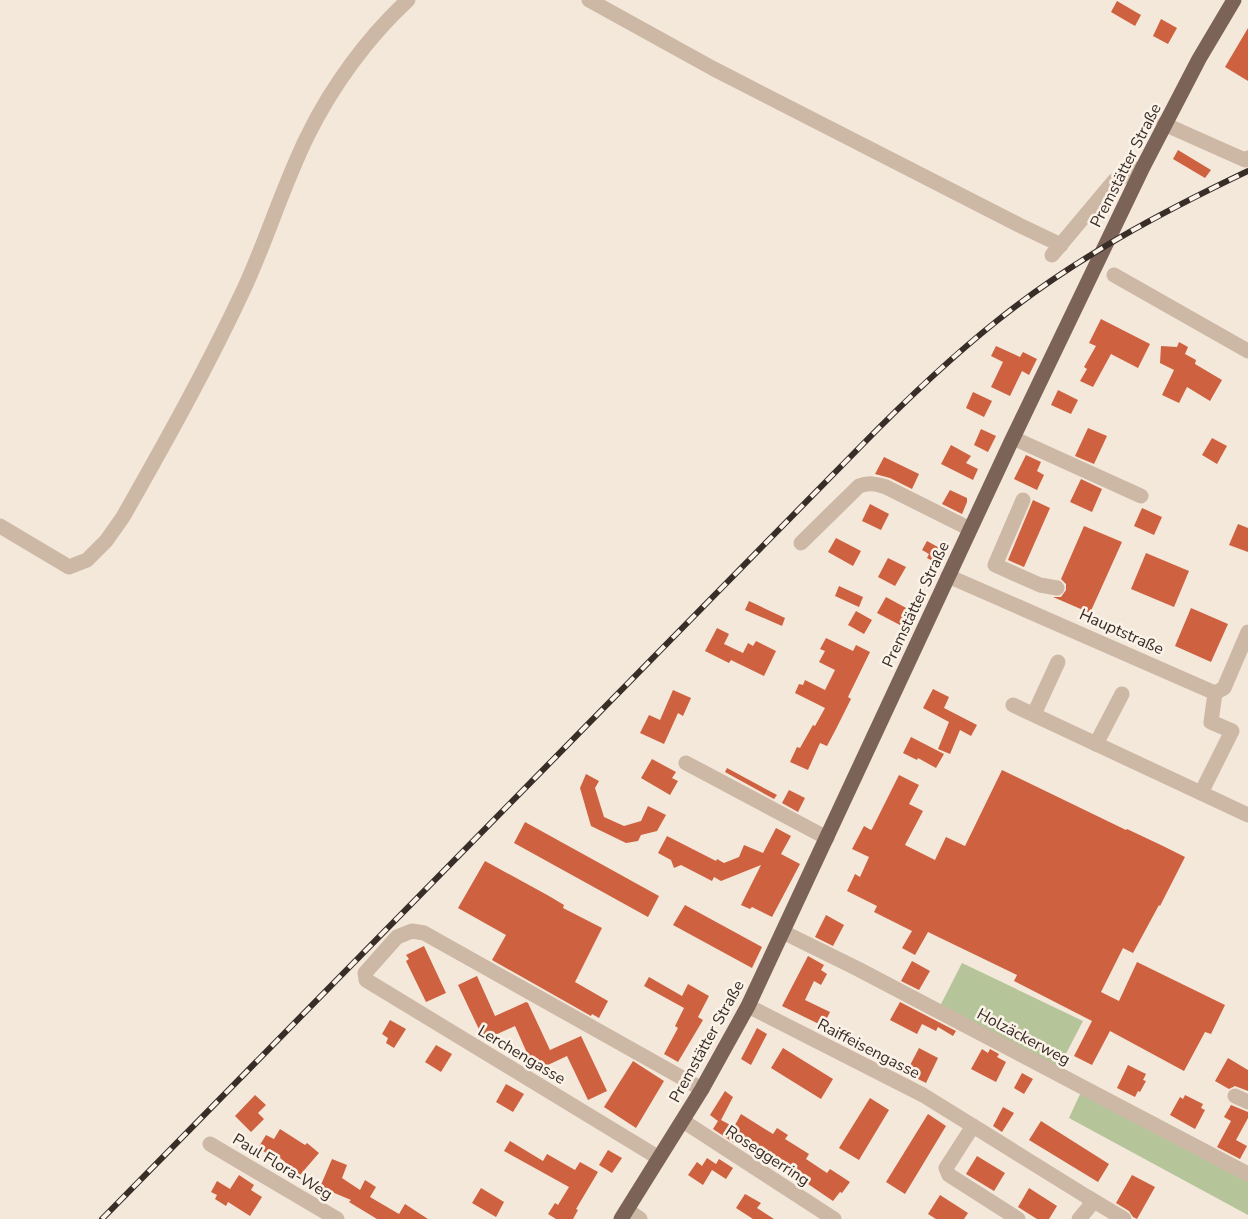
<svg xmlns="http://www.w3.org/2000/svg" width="1248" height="1219" font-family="'Nunito Sans',sans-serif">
  <rect width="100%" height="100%" fill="#f4e8db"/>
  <g fill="#b6c49a">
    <polygon points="962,963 1083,1021 1058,1069 939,1008"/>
    <polygon points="1082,1090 1248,1178 1248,1215 1069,1118"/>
  </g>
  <g fill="#ce613f">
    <polygon points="1117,1 1141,15 1135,26 1111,12"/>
    <polygon points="1161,19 1177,28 1168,44 1153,36"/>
    <polygon points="1248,28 1248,81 1225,67"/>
    <polygon points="1178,150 1211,170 1205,178 1173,159"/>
    <polygon points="1101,319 1150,344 1138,368 1111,354 1093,387 1080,381 1087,369 1084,367 1096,346 1089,343"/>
    <polygon points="1179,342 1188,347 1185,354 1196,360 1195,364 1222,380 1210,401 1187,387 1179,403 1162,395 1174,370 1160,363 1161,346 1177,347"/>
    <polygon points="996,346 1020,357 1023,352 1037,359 1029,375 1022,371 1010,396 991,387 1003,362 991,356"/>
    <polygon points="1058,390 1078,400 1071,414 1051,405"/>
    <polygon points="973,392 992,401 984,417 966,408"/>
    <polygon points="1088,428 1107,436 1094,464 1075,456"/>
    <polygon points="981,429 996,436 988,452 974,445"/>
    <polygon points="1212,438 1227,446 1217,464 1202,455"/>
    <polygon points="951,445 971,456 966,463 978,469 973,480 941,464"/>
    <polygon points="1026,455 1041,462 1037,471 1044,475 1037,490 1014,479"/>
    <polygon points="884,457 919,474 912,489 890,478 875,474"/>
    <polygon points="1081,479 1102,489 1092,512 1070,502"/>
    <polygon points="950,490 967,498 967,502 962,514 942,504"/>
    <polygon points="1033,500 1050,508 1024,567 1008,560"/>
    <polygon points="870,504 889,514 881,530 862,521"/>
    <polygon points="1142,508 1162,517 1154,535 1134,526"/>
    <polygon points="1238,524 1248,528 1248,552 1229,545"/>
    <polygon points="1084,526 1122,542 1090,613 1053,597 1061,597 1066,590 1066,584 1061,579"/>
    <polygon points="836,538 861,551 853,566 828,552"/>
    <polygon points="927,541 945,551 938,564 927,558 929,554 922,550"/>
    <polygon points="1146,553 1189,571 1174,607 1131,589"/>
    <polygon points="888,558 906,567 895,586 878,577"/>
    <polygon points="839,586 863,597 859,607 835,596"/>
    <polygon points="886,597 908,609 900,625 877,613"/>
    <polygon points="749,601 785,618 782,626 745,610"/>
    <polygon points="1191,608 1228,624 1211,662 1175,646"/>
    <polygon points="856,611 872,620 864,634 848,625"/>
    <polygon points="717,628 729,634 724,644 743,653 748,643 753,646 756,641 776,651 764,676 731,660 729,663 705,651"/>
    <polygon points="826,638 853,651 856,645 870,652 848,697 851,699 836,729 827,746 820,743 808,770 790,762 797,747 800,748 813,725 815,726 825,708 795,693 799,684 803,685 805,680 825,690 835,670 819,662 825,651 820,649"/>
    <polygon points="933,689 949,697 944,708 977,725 971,736 960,730 950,754 938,749 949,722 923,708"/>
    <polygon points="673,690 691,698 683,716 678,713 664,744 640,733 649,715 660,720"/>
    <polygon points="911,737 944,754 936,768 918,758 917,760 903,753"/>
    <polygon points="652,759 676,772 672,778 678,781 670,795 641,778"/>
    <polygon points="727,768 777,795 774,799 725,772"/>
    <polygon points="1002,770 1126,830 1127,829 1163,846 1185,857 1160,906 1159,905 1133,953 1123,948 1101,992 1119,1001 1137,962 1225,1005 1211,1034 1205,1032 1184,1071 1110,1031 1092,1065 1074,1056 1092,1021 1014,981 1017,975 928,932 915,955 902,948 912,931 874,912 877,906 847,891 855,874 860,877 869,857 852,849 864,826 871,830 872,829 899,775 919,785 909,804 923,811 905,845 935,860 946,837 965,846"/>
    <polygon points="586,774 599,781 595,788 604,817 624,826 641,821 648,806 666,815 657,831 641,835 638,841 626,843 591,826 580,788"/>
    <polygon points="789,790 805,798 798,812 782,803"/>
    <polygon points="525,822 659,896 648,917 514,843"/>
    <polygon points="776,828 791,836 781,854 800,864 772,917 752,907 750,909 741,905 761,865 721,881 714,877 712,881 681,865 674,868 671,860 658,853 667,836 716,861 717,859 724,863 739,857 744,845 763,853"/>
    <polygon points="485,861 549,896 564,905 563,908 602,928 575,982 608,1001 599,1018 592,1014 591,1016 492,960 506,935 458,908"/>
    <polygon points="685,905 762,947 752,968 673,925"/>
    <polygon points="826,915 844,925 833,946 815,937"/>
    <polygon points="424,946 446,993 426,1002 406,961 409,959 406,955"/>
    <polygon points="808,956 824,965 821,970 827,974 821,985 814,981 805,1000 830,1012 823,1026 782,1006"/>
    <polygon points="912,961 930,971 919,990 901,981"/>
    <polygon points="477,976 495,1016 526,1002 528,1003 550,1050 581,1036 607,1091 588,1100 567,1056 535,1071 515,1026 484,1040 458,985"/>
    <polygon points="649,977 682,996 688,984 709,996 698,1017 703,1020 678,1062 664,1054 678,1028 675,1026 684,1008 644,986"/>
    <polygon points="900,1002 956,1031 953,1036 938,1027 936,1031 922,1024 917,1034 890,1020"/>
    <polygon points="390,1020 406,1029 394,1048 386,1043 388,1038 382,1034"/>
    <polygon points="757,1028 767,1034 751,1065 741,1059"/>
    <polygon points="436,1045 452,1054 441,1072 425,1062"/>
    <polygon points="783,1048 833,1079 821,1099 771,1068"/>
    <polygon points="919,1048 938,1058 926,1083 906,1073"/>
    <polygon points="982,1049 988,1053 990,1049 999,1054 997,1057 1006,1062 996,1082 971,1069"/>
    <polygon points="1228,1058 1248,1070 1248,1091 1235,1086 1229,1089 1215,1081"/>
    <polygon points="633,1061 664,1081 636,1128 604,1107"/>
    <polygon points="1128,1065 1146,1074 1143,1080 1146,1081 1140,1092 1138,1091 1135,1097 1117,1088"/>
    <polygon points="1022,1073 1033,1079 1024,1094 1014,1088"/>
    <polygon points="506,1084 524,1094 513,1112 496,1102"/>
    <polygon points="725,1091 733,1097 721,1120 734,1127 741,1114 773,1134 777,1128 788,1135 785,1139 809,1154 806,1159 827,1173 830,1169 850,1182 842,1193 840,1192 833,1201 808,1184 811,1179 793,1167 791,1170 772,1158 768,1164 757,1158 762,1150 762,1148 739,1134 734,1143 713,1129 718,1121 710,1115"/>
    <polygon points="255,1095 266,1105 258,1113 264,1119 251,1132 235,1116"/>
    <polygon points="1185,1095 1203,1104 1201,1108 1205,1110 1195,1129 1170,1115 1180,1097 1183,1099"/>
    <polygon points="870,1098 889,1110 859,1160 839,1148"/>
    <polygon points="1231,1105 1248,1112 1248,1118 1236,1140 1247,1146 1240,1159 1217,1147 1231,1121 1224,1117"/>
    <polygon points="1003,1107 1014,1113 1002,1132 993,1126"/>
    <polygon points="928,1114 946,1126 905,1194 886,1182"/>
    <polygon points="1041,1121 1109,1164 1098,1182 1029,1140"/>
    <polygon points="280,1129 305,1145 307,1143 319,1153 300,1175 279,1157 278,1160 258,1148 266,1135 274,1139"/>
    <polygon points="510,1141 543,1161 547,1154 575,1170 580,1162 598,1172 576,1209 578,1210 573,1219 556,1219 548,1214 555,1203 558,1205 569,1187 504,1151"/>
    <polygon points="608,1150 622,1158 612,1173 599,1165"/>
    <polygon points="977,1156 1005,1173 994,1191 966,1174"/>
    <polygon points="707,1158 716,1164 719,1159 733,1168 726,1179 712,1170 703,1185 688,1175 697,1162 702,1166"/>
    <polygon points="332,1159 347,1165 342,1178 360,1190 365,1180 376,1187 370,1197 399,1214 405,1204 428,1219 377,1219 349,1202 351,1200 320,1187"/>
    <polygon points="239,1175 254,1185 251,1190 262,1197 250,1216 228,1202 226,1206 215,1199 217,1195 211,1192 217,1181 230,1189"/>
    <polygon points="1132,1175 1155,1187 1137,1219 1133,1217 1129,1211 1116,1203"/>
    <polygon points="481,1188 504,1202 496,1217 472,1203"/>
    <polygon points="1029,1188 1057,1206 1049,1219 1037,1219 1018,1207"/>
    <polygon points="745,1194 761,1203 757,1208 774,1219 753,1219 736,1208"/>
    <polygon points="940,1195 968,1213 964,1219 936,1219 928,1214"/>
  </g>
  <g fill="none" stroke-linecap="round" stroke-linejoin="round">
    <g stroke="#cdb8a6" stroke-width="15">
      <polyline points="589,0 714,69 1019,225 1061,245"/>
      <polyline points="1164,124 1245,160 1248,158"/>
      <polyline points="1052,255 1114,181 1143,167"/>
      <polyline points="1114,275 1248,351"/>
      <polyline points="1013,438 1141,496"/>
      <polyline points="1023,500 995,565 1040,585 1057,588"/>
      <path d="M0,526L69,567L87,560L106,541L123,517C165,443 207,368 243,291C267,240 283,185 308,135C332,86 368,37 408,0"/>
      <path d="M801,543L859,486C869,482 876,484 886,487L970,529"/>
      <polyline points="948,576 1215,693 1224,688 1248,632"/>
      <polyline points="1013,705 1248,815"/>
      <polyline points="1034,714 1058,662"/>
      <polyline points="1096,744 1122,694"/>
      <polyline points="686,763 827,838"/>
      <polyline points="1201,793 1232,731 1211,722 1215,693"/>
      <polyline points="783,932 858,969 1248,1174"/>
      <polyline points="748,1006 923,1095 1089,1198 1090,1206 1079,1219"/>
      <polyline points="1235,1096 1248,1102"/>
      <polyline points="683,1121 834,1219"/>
      <polyline points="973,1126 946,1168 949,1175 1018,1219"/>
      <polyline points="210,1144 337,1219"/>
      <polyline points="659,1158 366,980 365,973 397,937 412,931 424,933 702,1089"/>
      <polyline points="1089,1198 1124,1219"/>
      <polyline points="627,1210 640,1219"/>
    </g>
    <polyline stroke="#7c6358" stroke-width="15" points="621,1219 702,1089 748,1006 1010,444 1143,167 1199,59 1234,0"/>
    <defs>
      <path id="rail" d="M102,1219L860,447C904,402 949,359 998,320C1074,259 1160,213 1248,171"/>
    </defs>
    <use href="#rail" stroke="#392d28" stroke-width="6"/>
    <use href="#rail" stroke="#fbf2e8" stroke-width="4" stroke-dasharray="11" stroke-linecap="butt"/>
  </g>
  <g text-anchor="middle" stroke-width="5" stroke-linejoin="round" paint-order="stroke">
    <g font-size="16" fill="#392d28" stroke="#fbf2e8">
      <text transform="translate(1125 165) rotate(-63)" y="6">Premstätter Straße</text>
      <text transform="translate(915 604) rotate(-65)" y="6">Premstätter Straße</text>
      <text transform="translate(1122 631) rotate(24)" y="6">Hauptstraße</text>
      <text transform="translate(1024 1036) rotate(28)" y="6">Holzäckerweg</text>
      <text transform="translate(706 1041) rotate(-61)" y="6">Premstätter Straße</text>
      <text transform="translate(869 1048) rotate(27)" y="6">Raiffeisengasse</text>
      <text transform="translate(522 1054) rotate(31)" y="6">Lerchengasse</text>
      <text transform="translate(768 1155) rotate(33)" y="6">Roseggerring</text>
      <text transform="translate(283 1166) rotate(31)" y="6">Paul Flora-Weg</text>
    </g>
  </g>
</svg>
